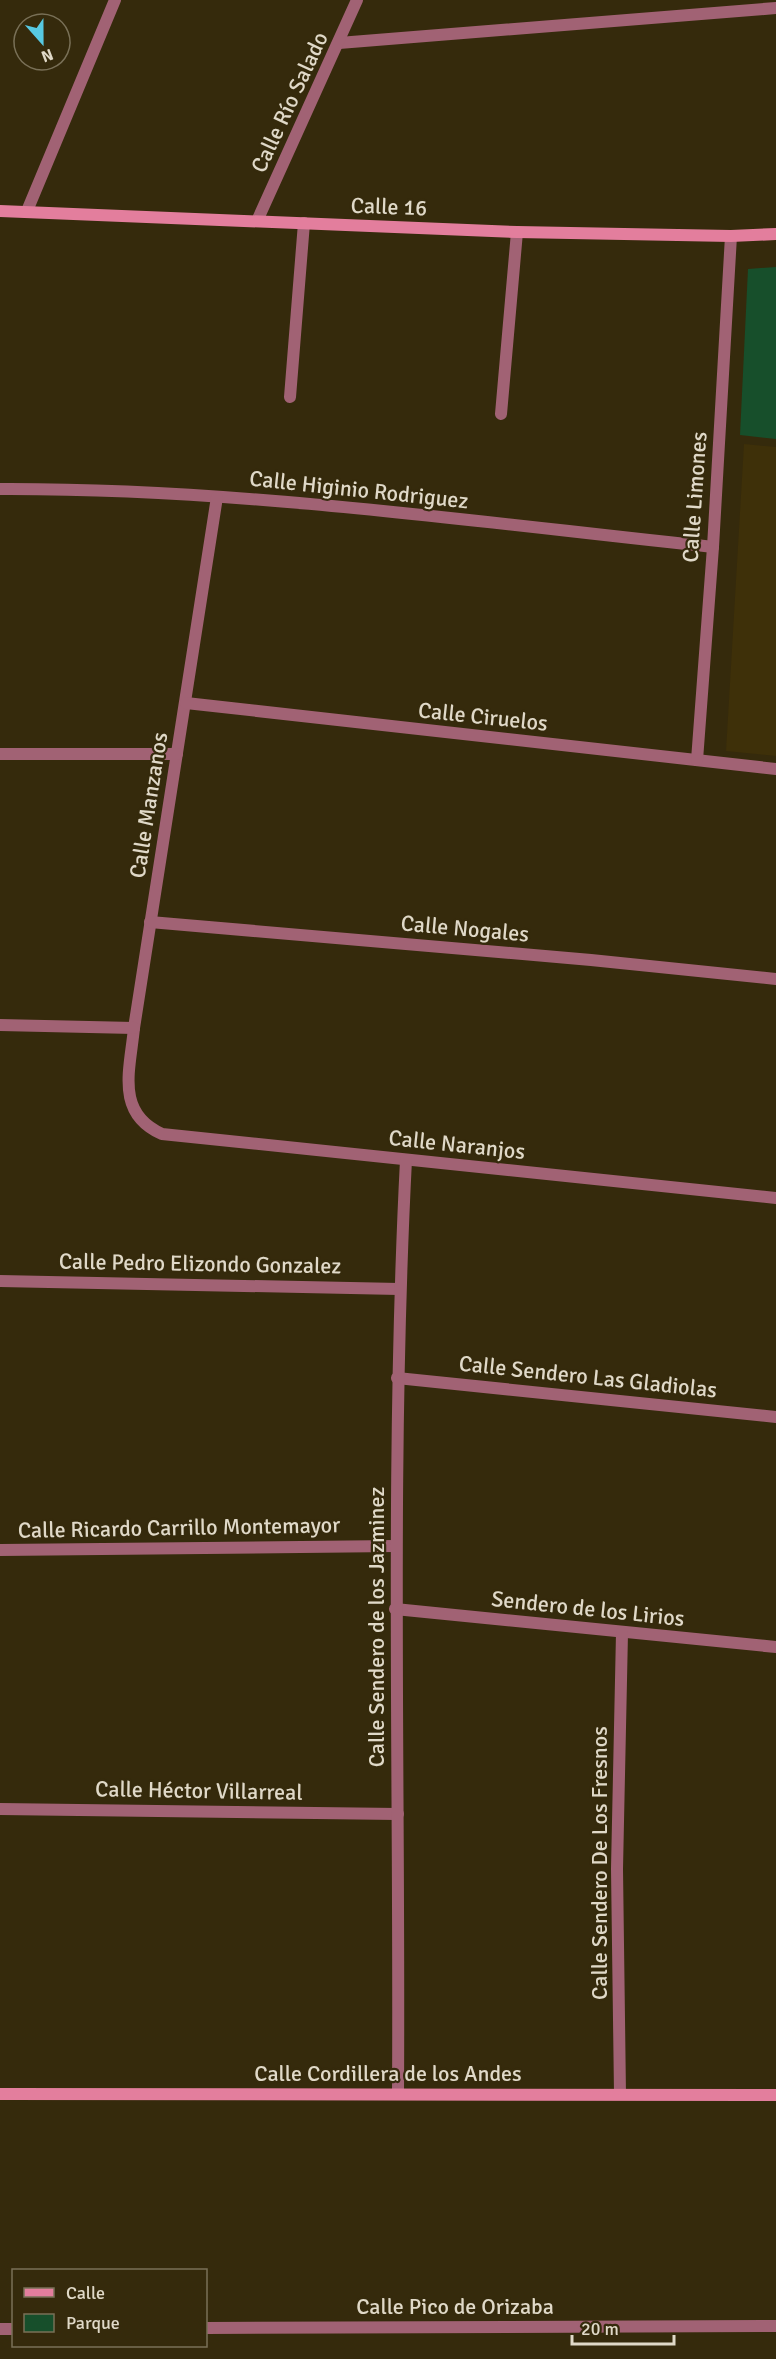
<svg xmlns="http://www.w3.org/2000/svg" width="776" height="2359" font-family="Signika,sans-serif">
  <rect width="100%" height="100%" fill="#352a0c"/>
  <polygon fill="#3e3009" points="744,444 776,447 776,756 726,751"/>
  <polygon fill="#174f2b" points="776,267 776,439 740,435 748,269"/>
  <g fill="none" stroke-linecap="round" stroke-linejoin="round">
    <g stroke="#a16274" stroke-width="12">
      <polyline points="339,43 776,8"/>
      <polyline points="27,211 115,0"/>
      <polyline points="257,221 357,0"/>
      <polyline points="290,397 304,223"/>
      <polyline points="501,414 517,232"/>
      <path d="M0,489C238,488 476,522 713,547"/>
      <path d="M217,497L134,1028C130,1070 115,1113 162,1134L776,1198"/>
      <polyline points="186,703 776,769"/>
      <polyline points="0,754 177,754"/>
      <polyline points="697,760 713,547 731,236"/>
      <polyline points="150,922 591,960 776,979"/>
      <polyline points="0,1025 134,1028"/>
      <polyline points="0,1281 399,1289"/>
      <polyline points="397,1378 776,1417"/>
      <polyline points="0,1550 395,1546"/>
      <polyline points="395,1609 776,1647"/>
      <polyline points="0,1809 398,1814"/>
      <path d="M398,2094C400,1782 390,1471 406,1160"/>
      <polyline points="620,2094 617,1869 622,1633"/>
      <polyline points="206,2328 776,2326"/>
      <polyline points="0,2329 14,2329"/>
    </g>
    <g stroke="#e37e9d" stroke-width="12">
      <polyline points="0,211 517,232 731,236 776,234"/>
      <polyline points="0,2094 776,2095"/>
    </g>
  </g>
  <g text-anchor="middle" stroke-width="4.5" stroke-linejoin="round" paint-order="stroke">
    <g font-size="22" fill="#e0d9c8" stroke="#352a0c">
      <text transform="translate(289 102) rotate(-65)" y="8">Calle Río Salado</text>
      <text transform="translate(389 206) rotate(2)" y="8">Calle 16</text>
      <text transform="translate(359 489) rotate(6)" y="8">Calle Higinio Rodriguez</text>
      <text transform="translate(694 497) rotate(-86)" y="8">Calle Limones</text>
      <text transform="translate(483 716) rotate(6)" y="8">Calle Ciruelos</text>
      <text transform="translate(148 805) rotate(-81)" y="8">Calle Manzanos</text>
      <text transform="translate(465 928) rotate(5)" y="8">Calle Nogales</text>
      <text transform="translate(457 1144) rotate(6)" y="8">Calle Naranjos</text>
      <text transform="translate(200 1263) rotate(1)" y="8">Calle Pedro Elizondo Gonzalez</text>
      <text transform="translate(588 1376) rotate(6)" y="8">Calle Sendero Las Gladiolas</text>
      <text transform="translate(179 1527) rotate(-1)" y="8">Calle Ricardo Carrillo Montemayor</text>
      <text transform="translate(588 1608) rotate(6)" y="8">Sendero de los Lirios</text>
      <text transform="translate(376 1627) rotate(-90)" y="8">Calle Sendero de los Jazminez</text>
      <text transform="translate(199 1790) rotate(1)" y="8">Calle Héctor Villarreal</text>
      <text transform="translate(599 1863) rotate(-90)" y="8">Calle Sendero De Los Fresnos</text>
      <text x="388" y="2081">Calle Cordillera de los Andes</text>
      <text x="455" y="2314">Calle Pico de Orizaba</text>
    </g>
  </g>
  <rect x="12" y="2269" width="195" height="78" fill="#352a0c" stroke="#797057" stroke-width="1.5"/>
  <rect x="24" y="2288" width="30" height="9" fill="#e37e9d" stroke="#797057" stroke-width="1.5"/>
  <text x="66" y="2299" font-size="18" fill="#e0d9c8">Calle</text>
  <rect x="24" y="2314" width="30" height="18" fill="#174f2b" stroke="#797057" stroke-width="1.5"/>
  <text x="66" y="2329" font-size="18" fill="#e0d9c8">Parque</text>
  <g transform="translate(42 42) rotate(159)"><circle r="28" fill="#352a0c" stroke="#797057" stroke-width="1.5"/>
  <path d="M0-4.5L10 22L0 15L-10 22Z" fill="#57c9e2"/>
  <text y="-9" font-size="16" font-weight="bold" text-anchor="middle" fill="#e0d9c8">N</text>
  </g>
  <path d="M572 2335v9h102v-9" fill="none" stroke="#e0d9c8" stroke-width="3"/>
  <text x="581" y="2335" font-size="18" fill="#e0d9c8" stroke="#352a0c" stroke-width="4.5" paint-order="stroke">20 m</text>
</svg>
